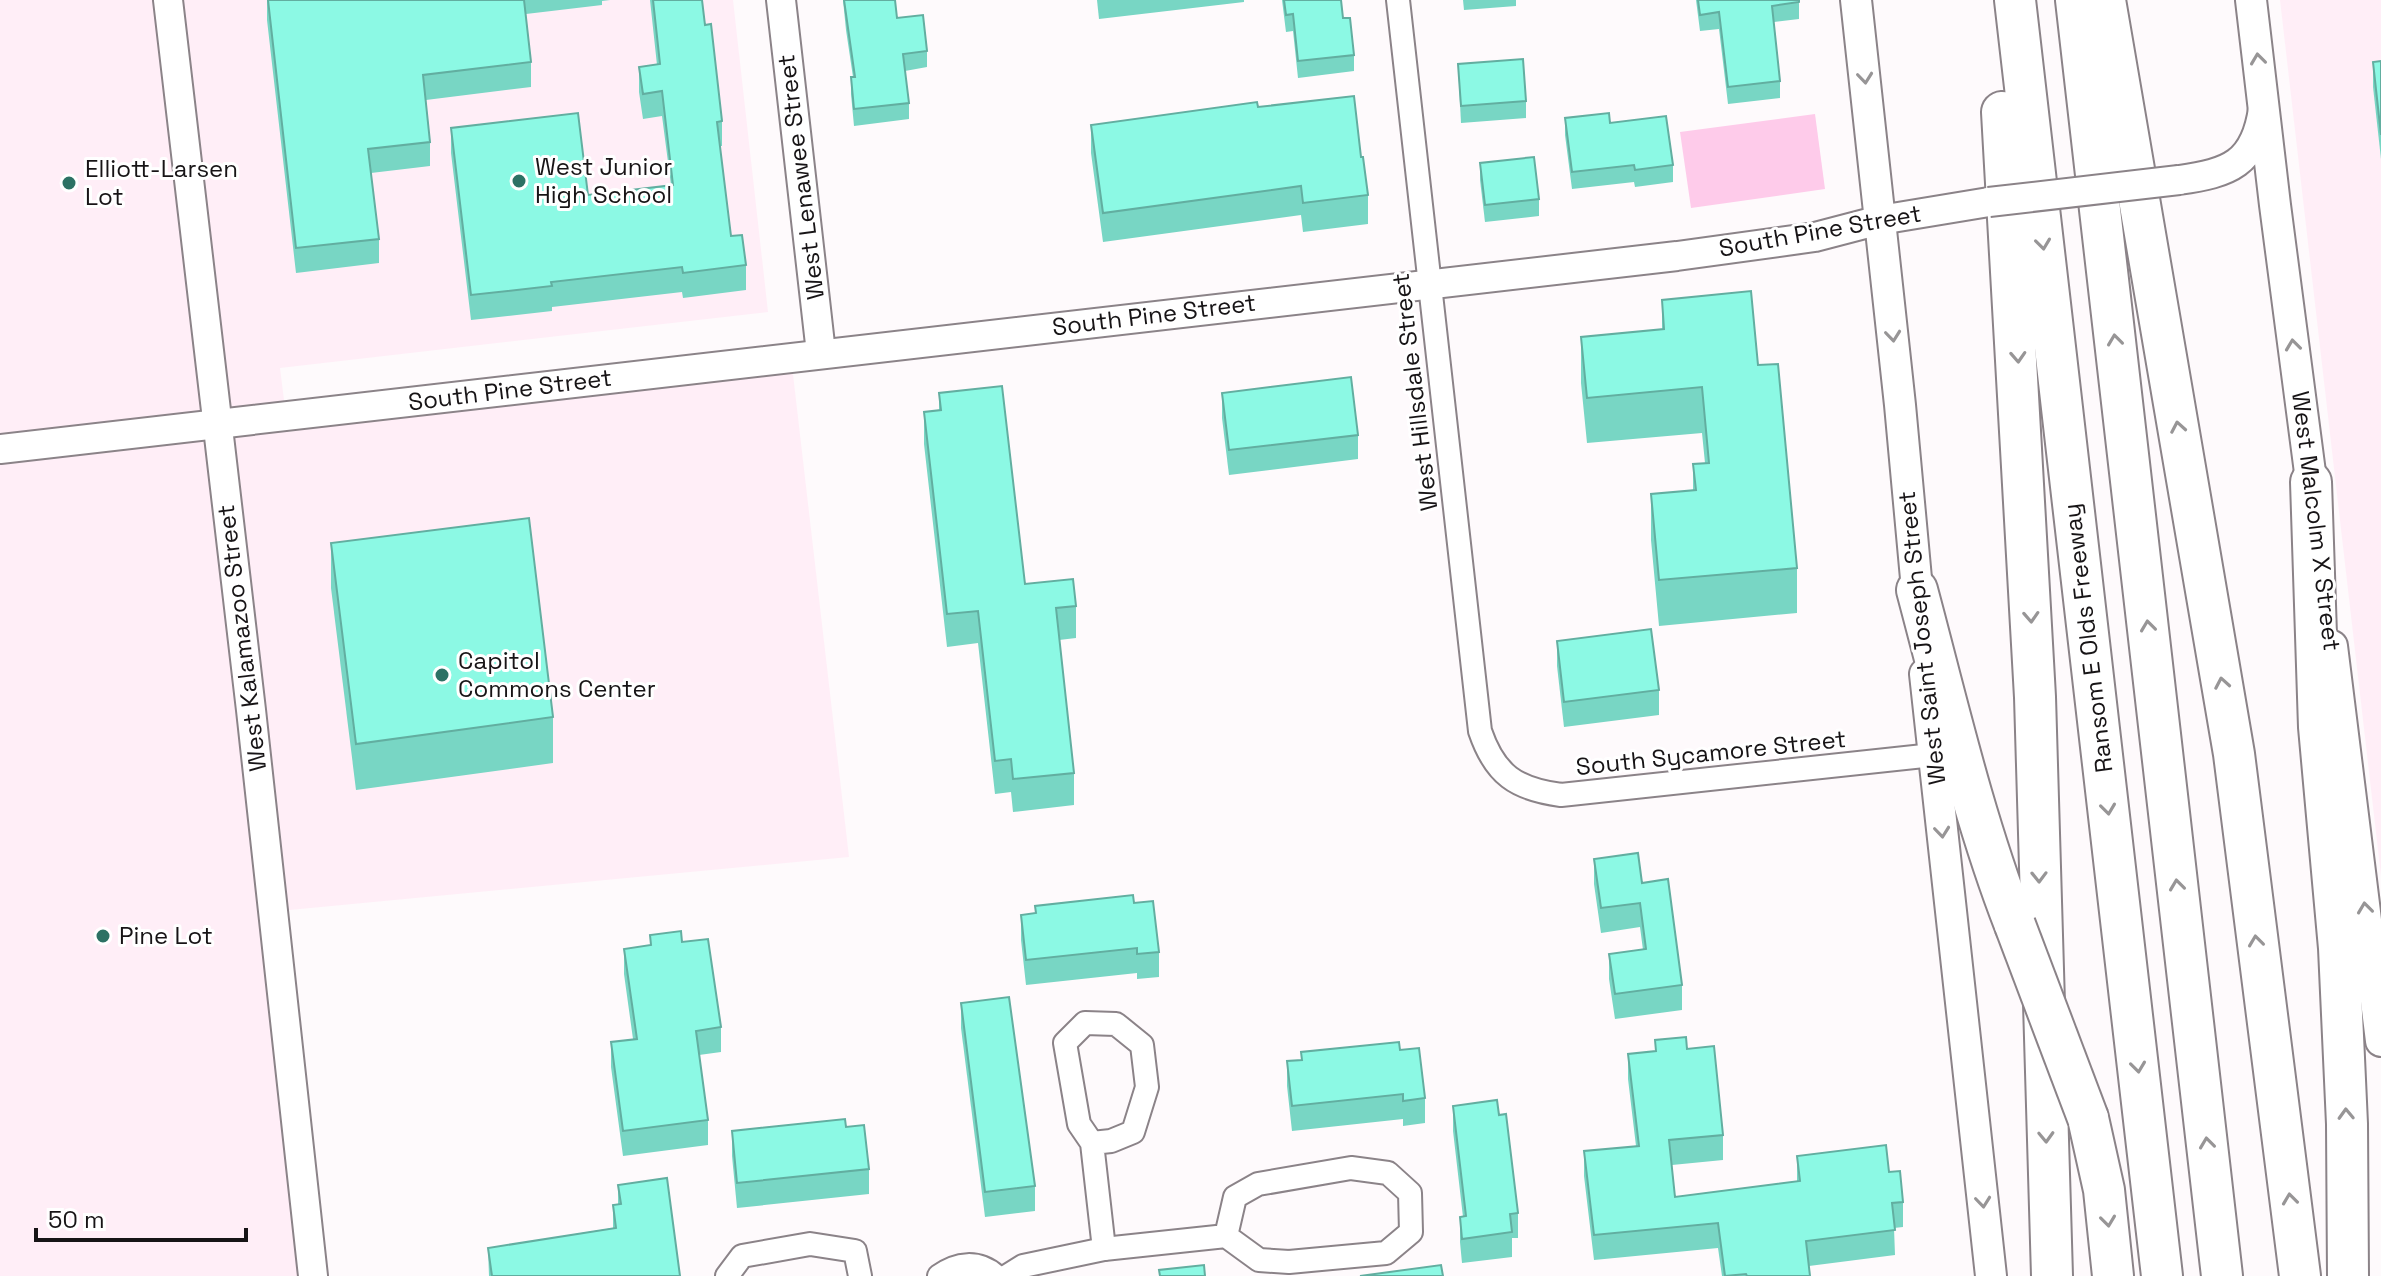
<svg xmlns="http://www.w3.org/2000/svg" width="2381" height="1276" font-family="'Space Grotesk',sans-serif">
  <rect width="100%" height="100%" fill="#fefafc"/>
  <g fill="#ffeef7">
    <polygon points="0,0 733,0 768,312 280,368 288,432 791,357 849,857 279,911 318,1276 0,1276"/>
    <polygon points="2280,0 2381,0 2381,876"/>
  </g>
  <polygon fill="#fecbea" points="1815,114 1825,189 1691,208 1680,132"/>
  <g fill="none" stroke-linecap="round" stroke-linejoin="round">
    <defs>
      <g id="minor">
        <path d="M1398,0L1480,731C1495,775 1516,789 1561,795L1933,755"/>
        <polyline points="1092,1143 1111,1141 1133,1132 1147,1087 1142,1045 1116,1024 1085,1023 1065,1043 1079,1124 1092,1143 1104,1249"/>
        <polyline points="727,1276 742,1256 810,1244 855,1251 860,1276"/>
        <path d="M939,1276C957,1263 978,1260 996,1276"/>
        <polyline points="1007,1276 1023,1266 1104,1249 1226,1236 1259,1260 1289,1262 1386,1253 1411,1232 1410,1193 1388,1173 1351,1168 1258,1184 1235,1197 1226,1236"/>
      </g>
      <g id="tertiary">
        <polyline points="168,0 251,710 313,1276"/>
        <polyline points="781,0 821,353"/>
        <path d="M2179,180C2229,173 2255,164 2263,109"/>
        <polyline points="0,449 1677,256 1815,237 1880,220 1989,202"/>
      </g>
      <g id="secondary">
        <polyline points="1856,0 1900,405 1919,611"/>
        <polyline points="2251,0 2275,205 2314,503"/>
        <polyline points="2332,646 2381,1041"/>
        <polyline points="1925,674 1991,1276"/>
      </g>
      <g id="motorway">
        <polyline points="2015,0 2162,1276"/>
        <polyline points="2076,0 2222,1276"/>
        <polyline points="2105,0 2234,754 2300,1276"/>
        <polyline points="2002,112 2035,697 2052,1276"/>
        <polyline points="2311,482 2319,727 2339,948 2347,1124 2348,1276"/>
        <path d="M1917,590C1947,702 1973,817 2015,925"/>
        <polyline points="2088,1118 2104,1190 2113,1276"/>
      </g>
    </defs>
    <use href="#minor" stroke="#8b8388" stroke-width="26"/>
    <use href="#tertiary" stroke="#8b8388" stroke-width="32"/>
    <use href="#secondary" stroke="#8b8388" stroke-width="34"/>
    <use href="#motorway" stroke="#8b8388" stroke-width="44"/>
    <use href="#minor" stroke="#fff" stroke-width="22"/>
    <use href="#tertiary" stroke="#fff" stroke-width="28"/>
    <use href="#secondary" stroke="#fff" stroke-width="30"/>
    <use href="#motorway" stroke="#fff" stroke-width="40"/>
    <defs>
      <polyline id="tertiary-bridge" points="1989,202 2179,180"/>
      <polyline id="motorway-bridge" points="2015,925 2088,1118"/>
    </defs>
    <use href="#tertiary-bridge" stroke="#8b8388" stroke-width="32" stroke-linecap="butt"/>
    <use href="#motorway-bridge" stroke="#8b8388" stroke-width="44" stroke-linecap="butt"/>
    <use href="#tertiary-bridge" stroke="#fff" stroke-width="28"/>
    <use href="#motorway-bridge" stroke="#fff" stroke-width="40"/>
  </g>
  <g fill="#78d6c4">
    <polygon points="267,0 610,0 602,1 602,5 526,14 531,62 531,87 426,100 430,142 430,166 371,173 379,239 379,263 296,273 267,20"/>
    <polygon points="650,0 702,0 705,25 722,121 722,146 720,146 731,236 746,265 746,290 683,298 682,292 552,307 552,311 471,320 451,153 451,128 588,195 671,185 662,116 643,119 639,92 639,67 657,65"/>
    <polygon points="843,0 895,0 897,18 927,51 927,67 905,71 909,103 909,119 854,126 851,94 851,77 853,77 846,30"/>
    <polygon points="1097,0 1244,0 1244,2 1099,19"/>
    <polygon points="1282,0 1341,0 1343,18 1354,55 1354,71 1298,78 1293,31 1286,32"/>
    <polygon points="1463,0 1516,0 1516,6 1464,10"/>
    <polygon points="1696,0 1799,0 1799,19 1774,22 1780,81 1780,98 1728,104 1719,29 1700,31"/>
    <polygon points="2381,61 2381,159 2373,87 2373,62"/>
    <polygon points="1458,64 1526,101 1526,118 1461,123"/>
    <polygon points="1258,107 1361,157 1368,195 1368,224 1303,232 1301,215 1103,242 1091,153 1091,125"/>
    <polygon points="1565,118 1610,123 1673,165 1673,182 1635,187 1634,182 1572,189 1565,135"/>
    <polygon points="1480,163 1539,199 1539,216 1485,222 1480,180"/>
    <polygon points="1662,300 1758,365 1797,568 1797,613 1659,626 1651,540 1651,494 1693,490 1693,464 1705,463 1702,433 1587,443 1581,383 1581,337 1662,330"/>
    <polygon points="939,393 1025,584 1076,606 1076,638 1059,640 1074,773 1074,805 1013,812 1011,792 995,794 978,643 947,647 924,444 924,412 939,410"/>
    <polygon points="1222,393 1358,435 1358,459 1229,475 1222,418"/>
    <polygon points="331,543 553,717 553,763 356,790 331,588"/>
    <polygon points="1557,641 1659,690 1659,715 1564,727 1557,666"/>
    <polygon points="1594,859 1642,883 1682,985 1682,1010 1615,1019 1609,979 1609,954 1643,950 1640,927 1601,933 1594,884"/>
    <polygon points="1134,903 1159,952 1159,977 1137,979 1137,973 1026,985 1021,940 1021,915 1035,914 1035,906"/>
    <polygon points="650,935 682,942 721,1027 721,1052 699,1055 708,1120 708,1145 623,1156 611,1067 611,1042 633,1039 624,974 624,949 650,946"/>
    <polygon points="961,1003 1035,1186 1035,1211 985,1217 961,1028"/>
    <polygon points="1655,1040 1687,1049 1723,1135 1723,1160 1672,1165 1675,1197 1797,1182 1797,1156 1889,1172 1903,1202 1903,1227 1894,1228 1895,1255 1809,1266 1810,1276 1722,1276 1718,1248 1594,1260 1584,1176 1584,1151 1636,1146 1628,1079 1628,1054 1655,1051"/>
    <polygon points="1400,1050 1425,1098 1425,1123 1403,1126 1403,1119 1292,1131 1287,1086 1287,1061 1301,1060 1301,1052"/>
    <polygon points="1453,1106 1499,1115 1518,1213 1518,1238 1512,1238 1512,1257 1462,1263 1460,1242 1460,1217 1463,1217 1453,1131"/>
    <polygon points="846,1127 869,1169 869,1194 737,1208 732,1156 732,1131"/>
    <polygon points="618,1185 680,1276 489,1276 488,1248 613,1228 613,1205 618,1204"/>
  </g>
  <g fill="#8cf9e4" stroke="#62aea0" stroke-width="2">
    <polygon points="268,0 524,0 531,62 423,75 430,142 368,149 379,239 296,248"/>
    <polygon points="653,0 702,0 705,25 711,24 722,121 717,122 731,236 742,235 746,265 683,273 682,267 551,282 552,286 471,295 451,128 578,113 588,195 673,185 662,91 643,94 639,67 660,64"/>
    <polygon points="844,0 895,0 897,18 923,15 927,51 903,54 909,103 854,109 851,77 855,77"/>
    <polygon points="1284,0 1341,0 1343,18 1350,18 1354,55 1298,61 1293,14 1286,15"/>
    <polygon points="1698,0 1799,0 1799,2 1772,6 1780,81 1728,87 1719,12 1700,15"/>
    <polygon points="1523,59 1526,101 1461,106 1458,64"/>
    <polygon points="2381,61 2381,135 2373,62"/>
    <polygon points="1354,96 1361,157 1363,157 1368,195 1303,203 1301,186 1103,213 1091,125 1257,102 1258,107"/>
    <polygon points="1609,113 1610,123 1666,116 1673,165 1635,170 1634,165 1572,172 1565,118"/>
    <polygon points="1534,157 1539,199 1485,205 1480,163"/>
    <polygon points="1751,291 1758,365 1778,364 1797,568 1659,580 1651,494 1696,490 1693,464 1709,463 1702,387 1587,398 1581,337 1664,329 1662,300"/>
    <polygon points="1351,377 1358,435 1229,450 1222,393"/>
    <polygon points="1002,386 1025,584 1073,579 1076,606 1056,608 1074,773 1013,779 1011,759 995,761 978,611 947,614 924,412 941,410 939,393"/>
    <polygon points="529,518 553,717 356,744 331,543"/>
    <polygon points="1651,629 1659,690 1564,702 1557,641"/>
    <polygon points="1638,853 1642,883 1668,879 1682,985 1615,994 1609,954 1646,949 1640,903 1601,908 1594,859"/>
    <polygon points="1133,895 1134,903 1153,901 1159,952 1137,954 1137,948 1026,960 1021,915 1036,913 1035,906"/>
    <polygon points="681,931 682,942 708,939 721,1027 696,1031 708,1120 623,1131 611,1042 637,1039 624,949 651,945 650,935"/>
    <polygon points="1009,997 1035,1186 985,1192 961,1003"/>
    <polygon points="1686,1037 1687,1049 1714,1046 1723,1135 1669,1140 1675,1197 1800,1181 1797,1156 1886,1145 1889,1172 1900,1171 1903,1202 1892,1203 1895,1230 1806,1241 1810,1276 1747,1276 1746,1274 1725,1276 1718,1223 1594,1235 1584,1151 1639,1146 1628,1054 1656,1051 1655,1040"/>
    <polygon points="1399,1042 1400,1050 1419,1048 1425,1098 1403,1101 1403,1094 1292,1106 1287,1061 1302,1060 1301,1052"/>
    <polygon points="1497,1100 1499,1115 1506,1114 1518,1213 1510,1214 1512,1232 1462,1239 1460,1217 1466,1216 1453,1106"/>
    <polygon points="845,1119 846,1127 864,1125 869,1169 737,1183 732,1131"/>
    <polygon points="667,1178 680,1276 492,1276 488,1248 616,1228 613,1205 621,1204 618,1185"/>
    <polygon points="1204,1265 1205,1276 1160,1276 1159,1270"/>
    <polygon points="1441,1265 1443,1276 1360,1276"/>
  </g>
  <defs><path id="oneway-chevron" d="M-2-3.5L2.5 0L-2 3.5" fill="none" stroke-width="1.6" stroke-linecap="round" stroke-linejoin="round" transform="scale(2)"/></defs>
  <g stroke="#979596">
    <use href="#oneway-chevron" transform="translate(2258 59) rotate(-97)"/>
    <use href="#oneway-chevron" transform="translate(1865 78) rotate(84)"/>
    <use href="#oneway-chevron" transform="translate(2043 244) rotate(83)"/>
    <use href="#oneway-chevron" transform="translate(1893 336) rotate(84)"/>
    <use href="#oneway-chevron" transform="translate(2115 340) rotate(-97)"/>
    <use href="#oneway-chevron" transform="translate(2293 345) rotate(-97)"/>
    <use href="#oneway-chevron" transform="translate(2018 357) rotate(87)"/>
    <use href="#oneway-chevron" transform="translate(2178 427) rotate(-100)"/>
    <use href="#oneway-chevron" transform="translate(2031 617) rotate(87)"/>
    <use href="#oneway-chevron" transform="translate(2148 626) rotate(-97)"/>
    <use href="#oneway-chevron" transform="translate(2222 683) rotate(-100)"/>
    <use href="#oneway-chevron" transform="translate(2108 809) rotate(83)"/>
    <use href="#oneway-chevron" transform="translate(1942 832) rotate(84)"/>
    <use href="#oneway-chevron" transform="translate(2039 877) rotate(89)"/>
    <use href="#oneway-chevron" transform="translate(2177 885) rotate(-97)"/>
    <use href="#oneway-chevron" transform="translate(2365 908) rotate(-97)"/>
    <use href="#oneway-chevron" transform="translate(2256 941) rotate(-97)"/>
    <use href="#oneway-chevron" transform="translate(2138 1067) rotate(83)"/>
    <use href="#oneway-chevron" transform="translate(2346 1114) rotate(-92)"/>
    <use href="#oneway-chevron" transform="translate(2046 1137) rotate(88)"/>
    <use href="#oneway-chevron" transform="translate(2207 1143) rotate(-97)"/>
    <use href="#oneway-chevron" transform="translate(2290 1199) rotate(-97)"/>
    <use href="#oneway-chevron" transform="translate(1983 1202) rotate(84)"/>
    <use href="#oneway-chevron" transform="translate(2108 1221) rotate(83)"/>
  </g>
  <g fill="#2c7164" stroke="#fff" stroke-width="3">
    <circle cx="519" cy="181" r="8"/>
    <circle cx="69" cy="183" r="8"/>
    <circle cx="442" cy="675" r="8"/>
    <circle cx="103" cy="936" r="8"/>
  </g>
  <g text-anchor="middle" stroke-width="6" stroke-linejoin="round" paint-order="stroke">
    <g font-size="24" fill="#171416" stroke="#fff" text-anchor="start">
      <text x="535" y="175">West Junior<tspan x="535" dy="28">High School</tspan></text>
      <text x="85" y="177">Elliott-Larsen<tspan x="85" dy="28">Lot</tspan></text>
      <text x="458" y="669">Capitol<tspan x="458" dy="28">Commons Center</tspan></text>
      <text x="119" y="944">Pine Lot</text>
    </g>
    <g font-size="24" fill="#171416" stroke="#fff">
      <text transform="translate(801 177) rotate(-97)" y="8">West Lenawee Street</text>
      <text transform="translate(1820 231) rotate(-10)" y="8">South Pine Street</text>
      <text transform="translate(1154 315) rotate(-7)" y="8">South Pine Street</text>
      <text transform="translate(510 390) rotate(-7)" y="8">South Pine Street</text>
      <text transform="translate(1415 392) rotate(-97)" y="8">West Hillsdale Street</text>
      <text transform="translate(2316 521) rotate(83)" y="8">West Malcolm X Street</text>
      <text transform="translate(242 638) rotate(-97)" y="8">West Kalamazoo Street</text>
      <text transform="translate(1922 638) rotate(-96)" y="8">West Saint Joseph Street</text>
      <text transform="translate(2088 638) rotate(-97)" y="8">Ransom E Olds Freeway</text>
      <text transform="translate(1711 753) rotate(-6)" y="8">South Sycamore Street</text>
    </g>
  </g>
  <path d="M36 1228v12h210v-12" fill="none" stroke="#171416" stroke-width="4"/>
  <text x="48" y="1228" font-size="24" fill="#171416" stroke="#ffffff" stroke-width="6" paint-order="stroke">50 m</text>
</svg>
